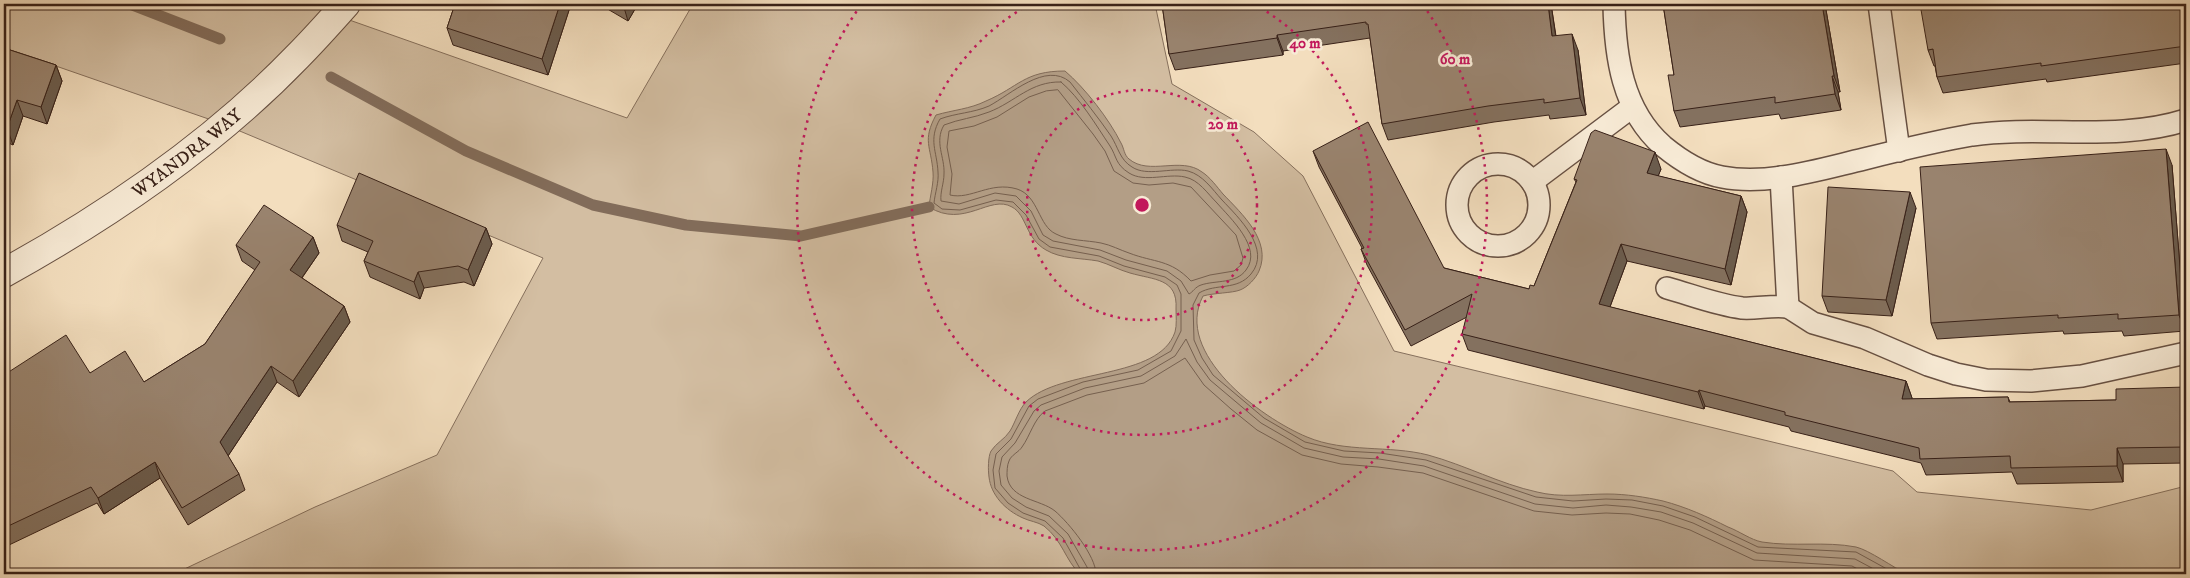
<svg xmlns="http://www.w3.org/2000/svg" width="2190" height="578" font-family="'IM FELL DW Pica',serif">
  <rect width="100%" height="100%" fill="#f3debe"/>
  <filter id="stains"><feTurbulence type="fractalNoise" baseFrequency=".004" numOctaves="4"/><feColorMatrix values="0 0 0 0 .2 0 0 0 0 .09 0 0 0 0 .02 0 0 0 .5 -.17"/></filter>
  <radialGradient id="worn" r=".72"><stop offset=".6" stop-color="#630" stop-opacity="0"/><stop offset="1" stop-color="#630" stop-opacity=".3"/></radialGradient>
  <polygon fill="#d3bea2" stroke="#86705d" points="4,4 304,4 627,118 693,4 1155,4 1172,84 1254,132 1303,176 1394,351 1893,471 1917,492 2091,510 2186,486 2186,574 174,574 315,507 437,455 543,258 223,124 4,48"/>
  <path fill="#b39e86" stroke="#826c5a" d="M1065,71C1085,88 1109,119 1121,143C1124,148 1124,155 1129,159C1149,176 1181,156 1202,172C1210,177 1217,187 1223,194C1242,214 1272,241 1259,271C1256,278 1248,287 1240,290C1233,293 1213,293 1203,296C1173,353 1261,418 1307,437C1345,453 1389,445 1428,455C1465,465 1500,484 1537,492C1561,498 1583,494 1607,494C1626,494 1645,497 1663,501C1686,507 1708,517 1728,527C1739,531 1751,540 1762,542C1793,547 1825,541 1856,547C1869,550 1894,568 1907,574H1080C1065,560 1063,541 1044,526C1038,522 1029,521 1023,518C1005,510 991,495 989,477C988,470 988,457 991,451C996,443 1005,439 1010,431C1015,423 1019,409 1026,402C1061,368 1159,380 1175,332C1177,325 1176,316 1176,309C1178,278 1154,280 1130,273C1119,270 1109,264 1098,261C1081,258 1061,259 1046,250C1025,238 1027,215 1012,207C990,194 964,229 929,207C930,196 934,183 933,172C931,146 922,141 936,115C953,110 970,109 986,101C1019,87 1024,71 1065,71Z"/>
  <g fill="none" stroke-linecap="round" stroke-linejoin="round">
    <g stroke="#76604f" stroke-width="1">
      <path d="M1061,82C1080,98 1096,125 1110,146C1117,157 1115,164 1129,173C1145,183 1167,173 1185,177C1199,180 1207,193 1217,203C1230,218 1263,248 1246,270C1236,284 1216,280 1201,285C1195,287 1193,292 1189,294L1181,281L1167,271L1126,260L1100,250L1053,241L1043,235L1031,211L1016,196L995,193L959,204L941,201C940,192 944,183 944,174C945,157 934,142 944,125C959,119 974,118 989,112C1015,102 1031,81 1061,82Z"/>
      <path d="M1058,90L1093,134L1105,151L1114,171L1133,183L1149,185L1173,183L1191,187L1236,235L1243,258L1241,265L1234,271L1210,275L1191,281C1170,259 1155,263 1129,253C1120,250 1111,245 1101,243C1086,240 1069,241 1056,234C1038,226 1039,196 1017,189C990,181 971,200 950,195L952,174L947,147L949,131L974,126L997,117L1029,97L1046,91Z"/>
      <path d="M1083,574L1063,538L1045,521L1023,513L1008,503L995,488L993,470L996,454L1011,439L1029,406L1038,399L1083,382L1138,370L1171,351L1181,331V294L1177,285L1165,277L1124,266L1099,256L1050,247L1039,239L1026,215L1013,202L996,200L960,210L942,209L934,203C935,193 939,182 938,172C937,151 928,140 940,119C956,113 973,113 989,106C1010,95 1046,61 1070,82C1084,100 1098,117 1111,136C1118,147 1120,160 1132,167C1147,177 1171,167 1188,171C1203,175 1212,189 1222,200C1238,217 1272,249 1251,274C1237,291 1216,283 1199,293L1193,305L1194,340L1202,358L1213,375L1264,418L1305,442L1344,451L1380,453L1426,460L1536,497L1573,501L1606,499L1632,500L1663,506L1695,517L1758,547L1856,552L1896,574"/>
      <polyline points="1089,574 1087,567 1068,534 1049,516 1026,507 1012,498 1001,485 999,471 1002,457 1015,443 1034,411 1041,405 1085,388 1141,376 1175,356 1186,339 1197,362 1210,380 1261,423 1304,448 1343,457 1379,459 1424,466 1535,504 1573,508 1606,505 1631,507 1661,512 1693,523 1757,553 1855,559 1883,574"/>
      <path d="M1096,574C1096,556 1069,523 1055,511C1040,499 1010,500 1007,476C1007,472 1007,465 1009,461C1011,455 1019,452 1022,447C1030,436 1034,419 1045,411L1087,395L1144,383L1185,358L1204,385L1231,409L1257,430L1302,455L1341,464L1378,467L1423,473L1534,511L1572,515L1606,513L1630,514L1659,520L1690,530L1754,560L1852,566L1867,574"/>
    </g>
    <g stroke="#826c5a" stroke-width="11">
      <polyline points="130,4 220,39"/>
      <polyline points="331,77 466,151 593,205 686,225 801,236 929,207"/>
    </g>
    <defs>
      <g id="service">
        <path d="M1614,4C1615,56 1622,110 1663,146C1680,160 1700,173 1722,177C1768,186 1821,169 1864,159C1900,150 1936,141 1972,135C2043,125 2117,142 2186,120"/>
        <polyline points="1879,4 1899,151"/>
        <circle cx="1498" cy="205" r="41"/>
        <polyline points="1532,182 1632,107"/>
        <path d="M1667,288C1692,295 1717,305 1742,308C1758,309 1771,305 1788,307L1781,177"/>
        <polyline points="1788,307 1813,323 1865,338 1928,365 1956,374 1986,380 2031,381 2082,376 2186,353"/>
      </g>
      <g id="minor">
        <path id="s1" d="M4,273C109,215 213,144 297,57C314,40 330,22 346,4"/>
      </g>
    </defs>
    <use href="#service" stroke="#675042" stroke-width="24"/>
    <use href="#minor" stroke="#675042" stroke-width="30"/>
    <use href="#service" stroke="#f7ead5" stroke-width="21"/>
    <use href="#minor" stroke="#f7ead5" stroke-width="28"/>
  </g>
  <g fill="#84715f" stroke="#382118">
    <polygon points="455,4 571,4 548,75 453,45 447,28"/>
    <polygon points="599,4 638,4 628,21"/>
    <polygon points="1162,4 1551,4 1556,36 1578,50 1586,115 1550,119 1549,115 1494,122 1388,140 1382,124 1370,38 1283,51 1283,55 1175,70 1169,54"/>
    <polygon points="1663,4 1825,4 1840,92 1838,92 1841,110 1781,119 1779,114 1680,127 1674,111 1674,75"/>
    <polygon points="2186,4 2186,63 2047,82 2046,79 1943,93 1937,77 1935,66 1934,66 1928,50"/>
    <polygon points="4,48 56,65 62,81 47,124 23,116 13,145 4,141"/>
    <polygon points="1313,151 1444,268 1529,289 1534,286 1576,182 1574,179 1661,169 1658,176 1741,196 1747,212 1731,285 1627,261 1610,307 1906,381 1912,398 1912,399 2008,397 2010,402 2116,400 2186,387 2186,463 2123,464 2123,482 2017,484 2012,472 1926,475 1921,463 1791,431 1789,427 1705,406 1704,409 1468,350 1462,334 1467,317 1411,346 1367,265 1361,249 1362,248 1319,167"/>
    <polygon points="2172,165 2185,331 2124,336 2122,331 2064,334 2063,331 1937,339 1931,323"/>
    <polygon points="1916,208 1892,316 1828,312 1822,296"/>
    <polygon points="337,225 486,228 492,244 474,286 464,282 424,288 420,299 370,277 364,261 368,252 342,241"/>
    <polygon points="313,237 319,253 302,278 344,306 350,322 299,397 277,382 228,456 239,474 245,490 188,525 160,478 104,514 97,503 9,545 4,533 4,375 90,373 144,382 205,344 255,270 242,261 236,245"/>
  </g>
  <g fill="#6b5c4d" stroke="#382118">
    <polygon points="560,4 571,4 548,75 542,59"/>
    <polygon points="623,4 638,4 628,21"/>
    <polygon points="1548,4 1551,4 1558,52 1552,36"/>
    <polygon points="1822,4 1825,4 1840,92 1834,76"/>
    <polygon points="1572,34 1578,50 1586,115 1580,98"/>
    <polygon points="1277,35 1283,51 1283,55 1277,38"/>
    <polygon points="56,65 62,81 47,124 41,107"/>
    <polygon points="1832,76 1838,92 1841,110 1835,94"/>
    <polygon points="17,100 23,116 13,145 7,128"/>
    <polygon points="2166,149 2172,165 2185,331 2179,315"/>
    <polygon points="1655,152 1661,169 1653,189 1647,173"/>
    <polygon points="1910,192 1916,208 1892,316 1886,300"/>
    <polygon points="1741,196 1747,212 1731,285 1725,269"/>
    <polygon points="486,228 492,244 474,286 468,270"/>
    <polygon points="313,237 319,253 296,286 290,270"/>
    <polygon points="1621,244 1627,261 1605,320 1599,304"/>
    <polygon points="418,272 424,288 420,299 414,282"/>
    <polygon points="344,306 350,322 299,397 293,381"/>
    <polygon points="271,366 277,382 226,459 220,442"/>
    <polygon points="1906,381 1912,398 1908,416 1902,399"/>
    <polygon points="1699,390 1705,406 1704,409 1698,392"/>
    <polygon points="2117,448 2123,464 2123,482 2117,466"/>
    <polygon points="155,462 160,478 104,514 98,498"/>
  </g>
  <g fill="#99836e" stroke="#382118">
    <polygon points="455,4 560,4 542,59 447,28"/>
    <polygon points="1162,4 1548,4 1552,36 1572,34 1580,98 1544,103 1544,99 1488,106 1382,124 1368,24 1366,24 1366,22 1277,35 1277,38 1169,54"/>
    <polygon points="1663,4 1822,4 1834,76 1832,76 1835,94 1775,103 1775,97 1674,111 1668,75 1674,75"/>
    <polygon points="1920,4 2186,4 2186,46 2041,66 2041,63 1937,77 1933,49 1928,50"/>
    <polygon points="4,48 56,65 41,107 17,100 7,128 4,127"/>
    <polygon points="1368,122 1444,268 1529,289 1530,285 1534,286 1577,180 1574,179 1591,133 1595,130 1655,152 1647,173 1741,196 1725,269 1621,244 1599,304 1906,381 1902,399 2008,397 2009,402 2116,400 2116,389 2186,387 2186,447 2117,448 2117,466 2011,468 2010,456 1920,459 1919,448 1785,415 1785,412 1699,390 1698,392 1462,334 1472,294 1405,330 1361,249 1364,248 1313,151"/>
    <polygon points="2166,149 2179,315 2118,319 2118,314 2058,318 2058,315 1931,323 1920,167"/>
    <polygon points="359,173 486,228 468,270 458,266 418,272 414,282 364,261 373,241 337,225"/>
    <polygon points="1828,187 1910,192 1886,300 1822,296"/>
    <polygon points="264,205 313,237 290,270 344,306 293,381 271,366 220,442 239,474 182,508 155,462 98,498 91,487 4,528 4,375 66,335 90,373 125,351 144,382 205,344 260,262 236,245"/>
  </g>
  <g fill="none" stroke="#c2185b" stroke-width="2.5" stroke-dasharray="2.5 5">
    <circle cx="1142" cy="205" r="115"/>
    <path d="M1254 4A230 230 0 1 1 1030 4"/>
    <path d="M1423 5A345 345 0 1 1 861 5"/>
  </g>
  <g text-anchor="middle" stroke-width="5" stroke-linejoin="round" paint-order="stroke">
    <g font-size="18" fill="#382118" stroke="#f7ead5">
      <text dy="6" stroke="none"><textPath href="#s1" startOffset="219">WYANDRA WAY</textPath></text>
    </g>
  </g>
  <circle cx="1142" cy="205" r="8" fill="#c2185b" stroke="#f7ead5" stroke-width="2.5"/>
  <g font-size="15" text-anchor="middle" font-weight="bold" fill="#c2185b" stroke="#f7ead5" stroke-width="5" stroke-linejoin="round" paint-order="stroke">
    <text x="1305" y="48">40 m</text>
    <text x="1455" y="64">60 m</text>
    <text x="1223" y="129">20 m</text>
  </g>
  <rect width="2190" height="578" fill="none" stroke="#f3debe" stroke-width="20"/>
  <rect x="5" y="5" width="2180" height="568" fill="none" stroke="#382118" stroke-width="2.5"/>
  <rect x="10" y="10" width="2170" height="558" fill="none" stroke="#382118"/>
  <rect width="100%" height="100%" filter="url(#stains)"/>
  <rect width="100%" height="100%" fill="url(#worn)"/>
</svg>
